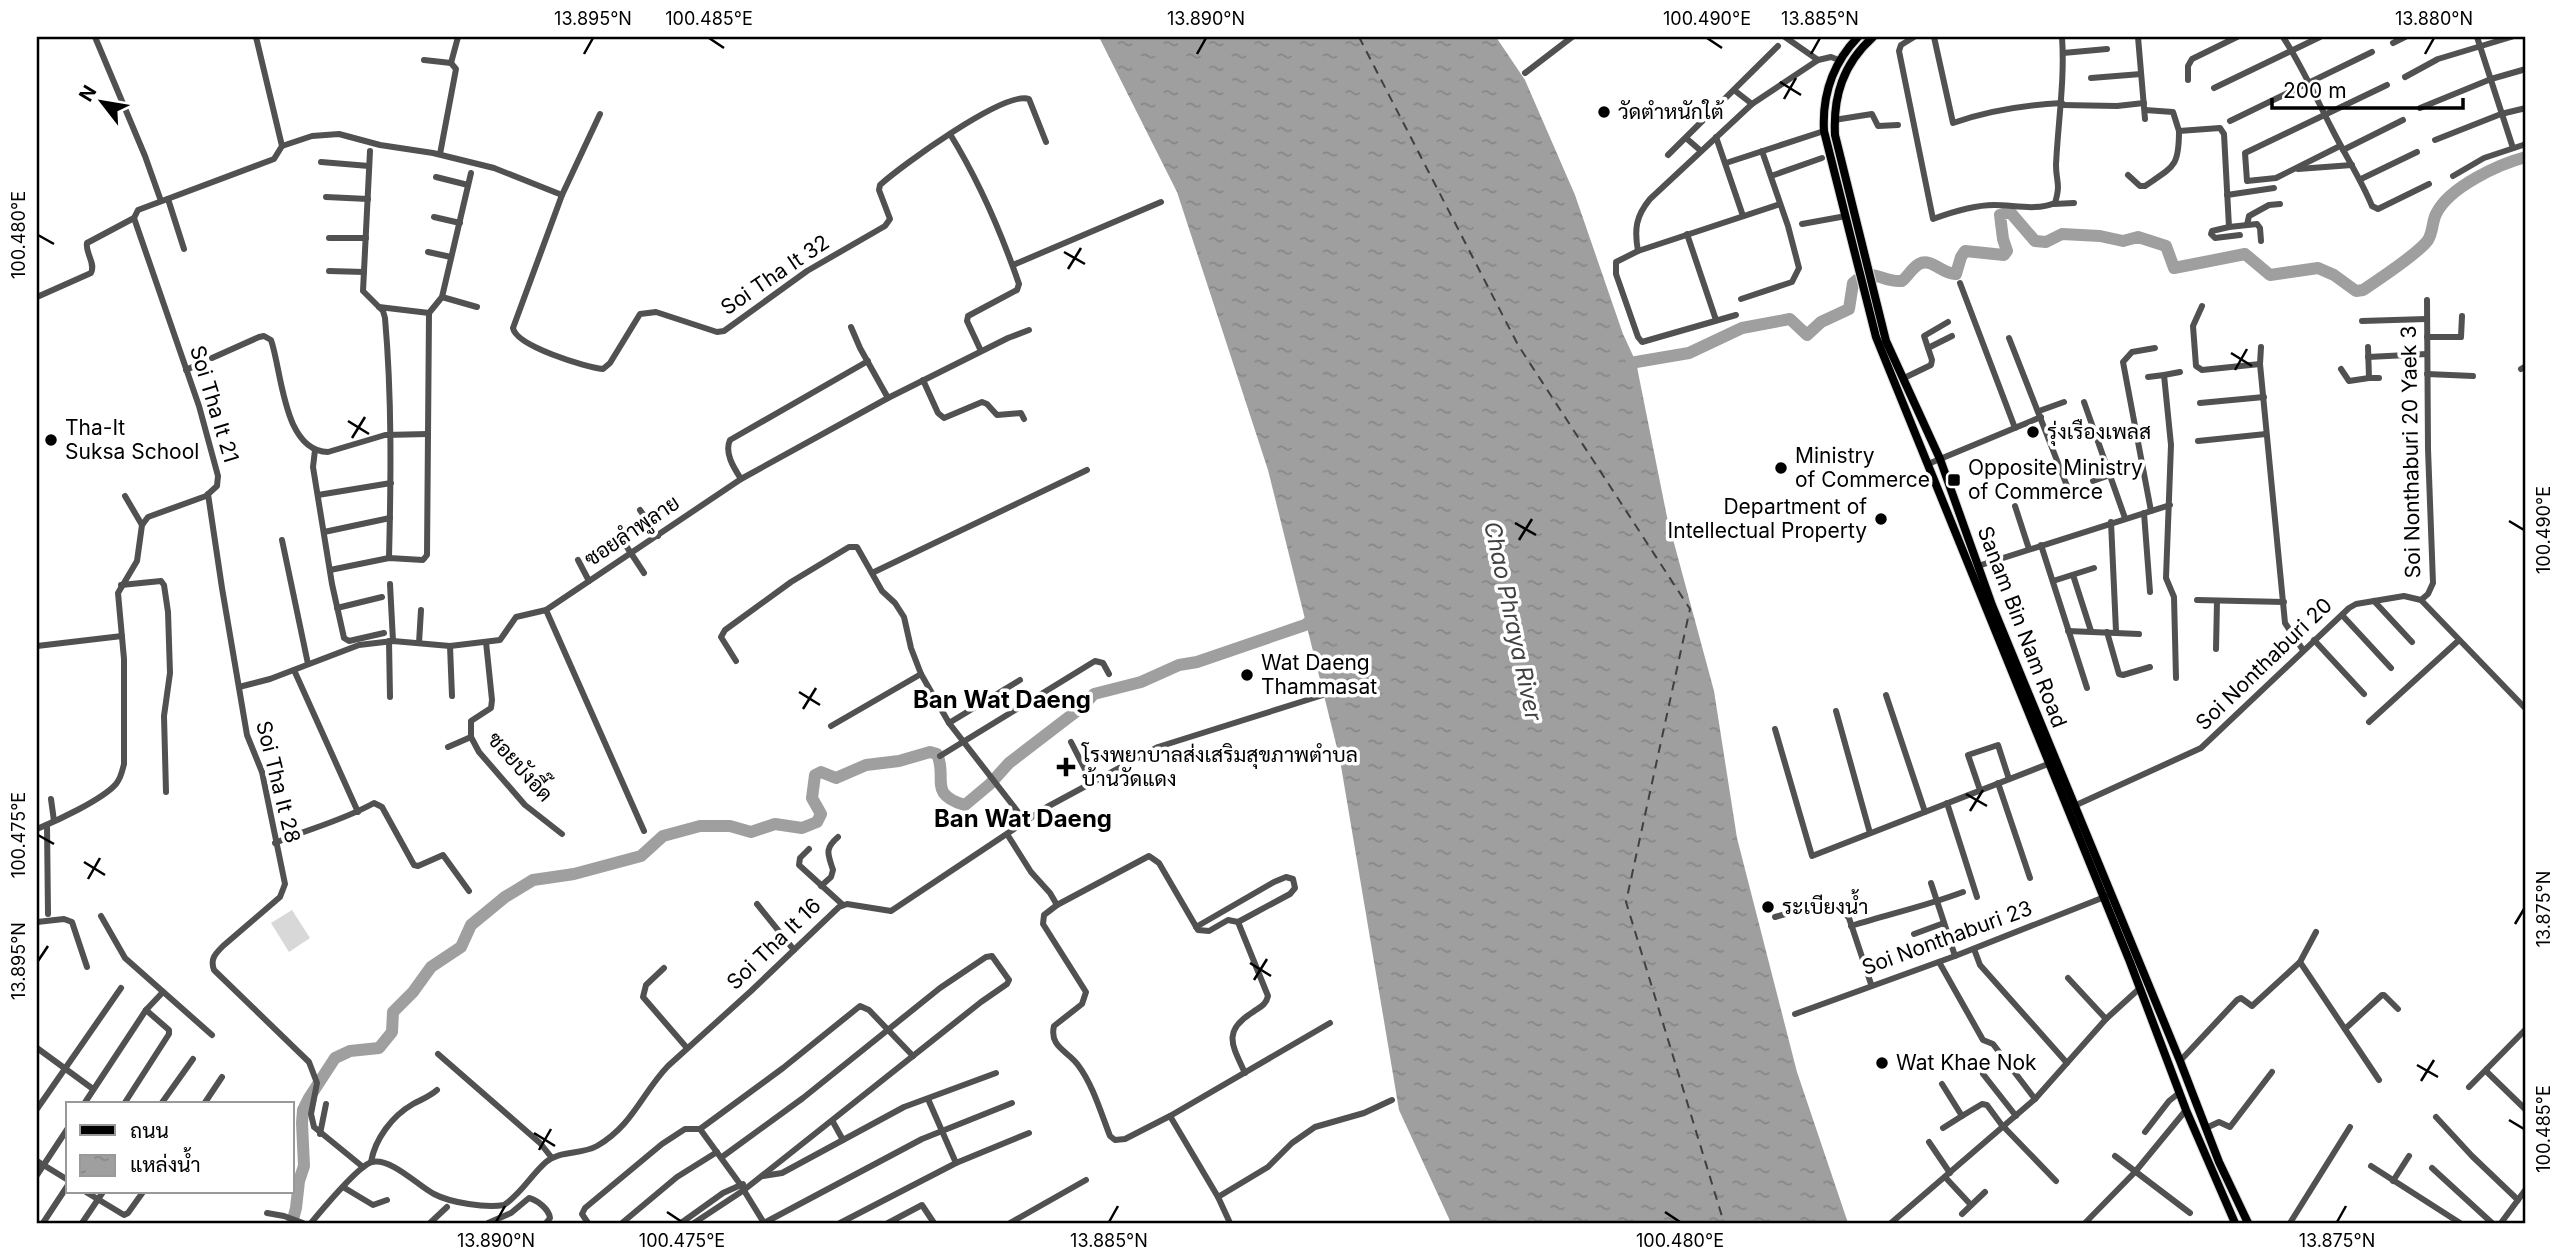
<svg xmlns="http://www.w3.org/2000/svg" width="2563" height="1260" font-family="Inter,Sarabun,sans-serif">
  <defs>
    <pattern id="water-ripples" width="26" height="14" patternUnits="userSpaceOnUse" patternTransform="scale(1.75)"><rect width="26" height="14" fill="#9f9f9f"/><path d="M2 4q2-2 4 0t4 0M15 11q2-2 4 0t4 0" fill="none" stroke="#878787"/></pattern>
  </defs>
  <rect width="100%" height="100%" fill="#fff"/>
  <polygon fill="#d8d8d8" points="292,910 310,938 289,952 271,923"/>
  <polygon fill="url(#water-ripples)" points="1099,37 1496,37 1525,80 1575,195 1623,334 1636,362 1667,517 1714,691 1737,838 1797,1072 1848,1223 1451,1223 1399,1110 1340,760 1268,470 1177,192"/>
  <g fill="none" stroke-linecap="round" stroke-linejoin="round">
    <g stroke="#9f9f9f" stroke-width="12">
      <path d="M1622,372L1636,362L1689,353L1742,328L1790,319L1807,335L1821,322L1849,309L1853,283C1874,265 1880,283 1902,281C1908,276 1912,268 1919,264C1931,257 1943,275 1956,274L1961,257L1965,251L2004,255L2007,251L2003,239L2000,215L2010,212L2035,241L2046,242L2062,234L2100,236L2123,241L2138,237L2166,246L2174,268L2245,254L2270,275L2318,268L2334,275L2356,291L2363,290C2378,280 2419,253 2428,240C2433,232 2432,222 2436,214C2449,187 2499,164 2526,157"/>
      <path d="M292,1223L296,1208L299,1181L304,1166L302,1123L303,1110L309,1098L335,1058L350,1051L379,1048L392,1032L393,1012L413,992L431,967L461,947L471,925L505,897L533,880L574,874L641,856L663,836L700,826H730L751,832L775,824L802,828L817,822L821,814L812,798L815,775L821,772L836,778L866,765L899,761L930,752L937,754C948,778 927,794 965,805L990,784L1009,763L1082,707L1094,694L1141,682L1179,665L1197,662L1305,625L1318,615"/>
    </g>
    <polyline stroke="#404040" stroke-width="2" stroke-dasharray="9 7" stroke-linecap="butt" points="1359,37 1518,345 1690,609 1626,902 1724,1223"/>
    <defs>
      <g id="major">
        <path d="M1858,37C1833,63 1822,95 1824,131L1876,337L2130,962L2186,1110L2235,1223"/>
        <path d="M1873,37C1843,64 1833,96 1835,135L1886,341L1940,459L1992,605L2180,1061L2219,1162L2248,1223"/>
      </g>
    </defs>
    <use href="#major" stroke="#dbdbdb" stroke-width="10"/>
    <g stroke="#515151" stroke-width="6">
      <polyline points="95,37 145,156 161,201"/>
      <polyline points="1785,37 1818,60"/>
      <path d="M1914,37L1901,45L1899,51L1933,219C1952,212 1973,205 1994,205C2014,205 2036,211 2055,203C2061,183 2056,182 2056,165C2058,122 2065,80 2062,37"/>
      <path d="M1934,37L1953,123C1987,111 2026,105 2062,103"/>
      <polyline points="2138,37 2145,119"/>
      <path d="M2283,37C2302,66 2316,98 2332,129C2345,155 2361,179 2372,206L2378,209L2429,184"/>
      <polyline points="2477,37 2513,148"/>
      <polyline points="2393,43 2405,37"/>
      <polyline points="2063,53 2107,49"/>
      <polyline points="424,60 451,63 456,69 440,154"/>
      <polyline points="451,63 458,37"/>
      <polyline points="1525,73 1572,37"/>
      <polyline points="2405,77 2438,59 2511,37"/>
      <polyline points="2091,78 2141,74"/>
      <polyline points="2188,80 2188,66 2192,59 2237,37"/>
      <polyline points="2214,88 2320,37"/>
      <polyline points="1734,90 1752,104"/>
      <polyline points="2062,105 2117,106 2144,103"/>
      <polyline points="2420,108 2491,79 2526,69"/>
      <polyline points="2145,110 2173,112 2179,131 2220,128 2224,134 2229,227 2212,231 2211,234 2215,238 2240,235"/>
      <polyline points="1834,120 1872,114 1878,126 1898,125"/>
      <polyline points="2230,121 2372,52"/>
      <path d="M950,134C979,181 1001,232 1019,284L1017,290L968,316L967,321L981,351"/>
      <polyline points="1716,137 1743,216"/>
      <polyline points="1686,138 1701,151"/>
      <polyline points="2435,140 2501,114 2526,108"/>
      <path d="M282,146L312,136L339,134L380,145L433,153L494,168L562,195L513,328C516,346 585,367 603,369L610,363L640,314L656,312L717,332L724,331L807,271L885,226L890,219L879,190L880,185C901,166 1005,90 1029,99L1046,142"/>
      <polyline points="2340,146 2276,178 2247,181 2245,153 2387,85"/>
      <polyline points="2343,150 2403,120"/>
      <path d="M370,151L363,291L383,311L385,318C392,398 391,478 389,558"/>
      <polyline points="1668,155 1778,46"/>
      <polyline points="321,162 369,166"/>
      <polyline points="1726,163 1824,131"/>
      <polyline points="2298,169 2352,165"/>
      <path d="M2128,175L2140,186H2145C2174,166 2179,167 2179,131"/>
      <polyline points="1771,176 1822,158"/>
      <polyline points="2453,176 2484,158 2526,144"/>
      <polyline points="436,177 468,185"/>
      <polyline points="2361,179 2417,152"/>
      <polyline points="562,195 600,114"/>
      <polyline points="2227,195 2274,188"/>
      <polyline points="326,197 368,199"/>
      <polyline points="168,199 184,249"/>
      <polyline points="2054,204 2074,203"/>
      <polyline points="434,217 460,223"/>
      <polyline points="1802,224 1846,216"/>
      <polyline points="2247,225 2249,216 2269,205 2280,204"/>
      <polyline points="2229,227 2257,224 2260,228 2261,241"/>
      <polyline points="1687,234 1716,320"/>
      <polyline points="329,238 366,238"/>
      <path d="M1638,251C1634,229 1636,216 1650,199L1752,104L1818,60L1831,57L1839,60"/>
      <polyline points="428,252 451,257"/>
      <polyline points="1013,265 1161,202"/>
      <polyline points="329,271 364,272"/>
      <polyline points="1960,283 2015,428"/>
      <path d="M37,297L91,273C96,263 85,253 87,243L134,218"/>
      <polyline points="442,297 477,307"/>
      <polyline points="1741,299 1792,282 1799,268 1788,226 1762,151"/>
      <polyline points="2202,306 2193,326 2196,366 2202,370 2260,364"/>
      <polyline points="429,313 442,297 471,173"/>
      <polyline points="1736,315 1642,342 1638,337 1616,274 1616,262 1638,251 1780,204"/>
      <polyline points="2362,321 2426,319"/>
      <polyline points="851,327 860,348 888,398"/>
      <polyline points="2427,337 2461,337 2462,316"/>
      <polyline points="2009,338 2067,486"/>
      <polyline points="2261,347 2260,364 2285,623 2303,650"/>
      <polyline points="2368,347 2369,378 2379,378"/>
      <polyline points="1928,348 1952,336"/>
      <polyline points="2368,357 2427,354"/>
      <path d="M212,358L259,337L264,336L271,340C282,371 283,451 328,452L385,435L428,434"/>
      <polyline points="2341,369 2349,381 2369,378"/>
      <polyline points="2521,369 2526,366"/>
      <polyline points="186,370 205,361"/>
      <polyline points="2427,374 2473,376"/>
      <polyline points="2164,375 2180,372"/>
      <polyline points="2148,377 2164,375 2171,445 2166,578 2174,597 2176,678"/>
      <polyline points="1904,378 1931,365 1932,360 1924,336 1948,322"/>
      <polyline points="923,380 938,413 944,418 982,402 987,404 997,415 1021,413 1024,419"/>
      <polyline points="2084,402 2125,518"/>
      <polyline points="2200,403 2264,397"/>
      <polyline points="2039,411 2064,402"/>
      <polyline points="2198,441 2266,434"/>
      <polyline points="315,450 313,467 332,584 344,638 349,641 384,633"/>
      <polyline points="1928,464 2041,417"/>
      <path d="M741,479C734,468 724,453 730,440L868,361"/>
      <polyline points="2093,481 2110,475"/>
      <path d="M208,494L222,588L247,735L262,772L285,884L280,897L223,946C215,954 210,959 214,970L309,1062L317,1083L311,1114L314,1127L363,1167"/>
      <polyline points="318,495 391,483"/>
      <polyline points="125,496 142,525"/>
      <polyline points="2015,506 2029,549"/>
      <polyline points="640,510 658,536"/>
      <polyline points="2151,511 2123,362 2132,352 2155,348"/>
      <polyline points="2144,513 2150,592"/>
      <polyline points="2111,522 2116,631"/>
      <polyline points="324,532 390,518"/>
      <polyline points="619,535 644,573"/>
      <polyline points="282,540 308,664"/>
      <polyline points="2041,545 2087,688"/>
      <polyline points="578,560 589,581"/>
      <polyline points="1978,566 2170,505"/>
      <polyline points="330,570 389,558 423,560 427,555 429,313 379,307"/>
      <polyline points="872,573 1087,470"/>
      <polyline points="2073,575 2091,631"/>
      <polyline points="2053,581 2094,568"/>
      <polyline points="390,584 393,641"/>
      <polyline points="121,585 161,581 164,585 168,612 170,673 164,716 166,792"/>
      <polyline points="2197,600 2284,602"/>
      <polyline points="2421,600 2428,594 2433,583 2428,449 2427,300"/>
      <polyline points="2374,601 2412,642"/>
      <polyline points="337,608 382,597"/>
      <polyline points="546,610 644,831"/>
      <polyline points="2342,615 2391,668"/>
      <polyline points="2068,631 2139,634"/>
      <polyline points="2107,632 2119,674 2123,675 2150,667"/>
      <polyline points="2314,640 2364,694"/>
      <polyline points="389,641 390,697"/>
      <polyline points="486,642 492,700 491,708 471,721 471,737 479,752 525,805 562,834"/>
      <polyline points="419,643 421,610"/>
      <polyline points="37,646 122,636"/>
      <polyline points="450,646 452,696"/>
      <polyline points="2216,649 2217,601"/>
      <polyline points="736,661 721,637 725,630 791,582 849,547 857,547 882,591 895,603 904,617 911,648 921,674 949,723 1025,821"/>
      <polyline points="294,670 358,812"/>
      <polyline points="239,687 270,679 359,645 393,641 450,646 500,640 516,617 546,610 741,479 888,398 1008,338 1029,330"/>
      <polyline points="1886,695 1925,812"/>
      <polyline points="1836,711 1870,833"/>
      <polyline points="2369,722 2458,641"/>
      <polyline points="949,723 1020,680"/>
      <polyline points="831,726 921,674"/>
      <polyline points="1775,729 1812,856 2048,764"/>
      <polyline points="1071,742 1092,783"/>
      <polyline points="448,747 471,737"/>
      <polyline points="940,756 1095,661 1103,663 1109,674"/>
      <polyline points="1998,783 2030,878"/>
      <polyline points="1980,790 1968,755 1998,745 2009,779"/>
      <polyline points="51,799 54,821"/>
      <polyline points="1947,803 1977,897"/>
      <polyline points="2074,806 2201,748 2349,608 2356,604 2404,596 2421,600 2526,709"/>
      <polyline points="47,825 48,914"/>
      <path d="M37,829C56,821 102,800 116,784C121,778 122,772 124,764V659L118,593L137,561L142,525L148,517L206,496L217,486L218,476L199,406L134,218L138,210L274,159L282,146L256,37"/>
      <path d="M1007,834L1031,872L1050,893L1057,905L1044,915L1043,924L1086,992L1082,1004L1054,1026C1049,1047 1068,1051 1078,1065C1093,1085 1101,1113 1110,1136L1115,1140L1125,1139L1170,1116L1330,1023"/>
      <path d="M275,843C308,829 342,821 374,803L382,807L414,865L418,866L443,855L469,891"/>
      <polyline points="809,849 800,858 799,865 843,905"/>
      <polyline points="1931,883 1955,956"/>
      <path d="M821,886L831,877L833,870C828,854 824,849 838,837"/>
      <polyline points="757,904 794,950"/>
      <path d="M1057,905L1149,856L1159,863L1198,930L1209,931L1228,920L1238,922L1268,996C1266,1005 1260,1007 1253,1012C1222,1031 1232,1045 1245,1073"/>
      <polyline points="101,916 125,958 212,1035"/>
      <polyline points="1775,917 1826,903 1839,906 1849,918 1871,984"/>
      <polyline points="37,922 64,919 72,922 87,967"/>
      <path d="M1851,926C1889,914 1926,906 1963,892"/>
      <polyline points="1196,927 1274,882 1286,877 1293,879 1295,888 1290,894 1238,922"/>
      <polyline points="1914,934 1944,923"/>
      <polyline points="1974,949 1980,965 2067,1063"/>
      <polyline points="1939,962 1983,1040 1993,1044 2035,1099"/>
      <polyline points="2300,962 2379,1080"/>
      <polyline points="664,968 646,985 643,997 687,1048"/>
      <polyline points="2068,978 2106,1019"/>
      <polyline points="1795,1014 1955,956 2107,896"/>
      <polyline points="2345,1029 2382,995 2384,995 2398,1009"/>
      <polyline points="37,1048 93,1089"/>
      <polyline points="438,1054 540,1143 552,1158"/>
      <polyline points="2180,1061 2237,1000 2241,998 2252,1006 2300,962 2316,932"/>
      <polyline points="2487,1069 2487,1072 2526,1110"/>
      <polyline points="1983,1074 2016,1116"/>
      <polyline points="1942,1084 1962,1116 1982,1104 1987,1105 2001,1124 2056,1181"/>
      <polyline points="2469,1087 2526,1029"/>
      <polyline points="928,1099 956,1163"/>
      <polyline points="84,1104 146,1010 163,992"/>
      <polyline points="124,1104 169,1034 169,1030 146,1010"/>
      <polyline points="161,1104 193,1059"/>
      <polyline points="204,1104 222,1077"/>
      <polyline points="37,1109 121,988"/>
      <polyline points="1170,1116 1218,1197 1230,1223"/>
      <polyline points="2436,1117 2472,1156 2518,1200"/>
      <polyline points="833,1122 843,1140"/>
      <polyline points="1943,1128 1962,1116"/>
      <polyline points="2206,1128 2219,1122 2230,1127 2272,1072"/>
      <polyline points="700,1129 740,1184 764,1223"/>
      <polyline points="2145,1132 2169,1101 2179,1093"/>
      <polyline points="320,1134 326,1104"/>
      <polyline points="1929,1142 1950,1173"/>
      <polyline points="2115,1156 2190,1213"/>
      <polyline points="37,1161 68,1180"/>
      <path d="M371,1162C375,1139 392,1116 413,1104C422,1099 429,1097 437,1090"/>
      <polyline points="2371,1166 2460,1223"/>
      <polyline points="2432,1168 2492,1223"/>
      <polyline points="37,1175 68,1128"/>
      <polyline points="763,1176 782,1173 904,1107 996,1073"/>
      <polyline points="1945,1177 1971,1205"/>
      <polyline points="2393,1181 2409,1156"/>
      <polyline points="343,1187 373,1205 387,1200"/>
      <polyline points="86,1192 124,1215 128,1213 143,1192"/>
      <polyline points="1218,1197 1268,1167 1292,1143 1315,1127 1364,1113 1392,1100"/>
      <polyline points="267,1213 284,1216 303,1223"/>
      <polyline points="1962,1214 1985,1192"/>
      <polyline points="43,1223 68,1185"/>
      <polyline points="82,1223 103,1192"/>
      <path d="M311,1223C321,1211 359,1165 372,1162C392,1158 418,1186 434,1194C451,1203 486,1208 504,1205C521,1194 531,1175 546,1162C560,1150 581,1155 597,1146C633,1125 642,1093 668,1066L751,991L839,907L847,904L891,911L1047,807L1158,747L1323,695"/>
      <polyline points="430,1223 447,1207"/>
      <path d="M488,1223L511,1213L529,1198C537,1200 549,1209 550,1218L546,1223"/>
      <polyline points="588,1223 582,1214 585,1208 662,1144 685,1129 700,1129 783,1068 860,1006 869,1010 913,1056"/>
      <polyline points="622,1223 677,1177 717,1152"/>
      <polyline points="681,1223 723,1193 743,1184"/>
      <polyline points="694,1223 744,1190 981,1002 1007,984 1009,980 992,956 986,957 940,988 803,1098 722,1157"/>
      <polyline points="764,1223 922,1139 1012,1103"/>
      <polyline points="840,1223 956,1163 1029,1133"/>
      <polyline points="888,1223 922,1205 934,1223"/>
      <polyline points="1010,1223 1086,1180"/>
      <polyline points="1891,1223 2035,1099 2106,1019 2140,988"/>
      <polyline points="2085,1223 2135,1172 2186,1110"/>
      <polyline points="2290,1223 2350,1127"/>
      <polyline points="2501,1223 2526,1189"/>
    </g>
    <use href="#major" stroke="#000" stroke-width="8"/>
  </g>
  <path fill="none" stroke="#000" stroke-width="2.5" d="M709,38L724,48M1707,38L1722,48M584,54L593,38M1197,54L1206,38M1811,54L1820,38M2425,54L2434,38M1780,82L1801,95M1784,99L1796,78M38,235L54,244M1064,252L1085,264M1068,269L1081,248M2231,353L2252,366M2235,370L2247,349M348,421L369,434M352,438L365,417M2509,521L2524,530M1515,523L1536,535M1519,540L1532,519M799,692L820,705M803,709L816,688M1966,794L1987,806M1970,811L1983,790M38,835L54,844M84,862L105,875M88,879L100,858M2515,924L2524,909M38,961L48,946M1250,963L1271,976M1254,980L1267,959M2417,1065L2438,1077M2421,1081L2434,1060M2509,1120L2524,1129M534,1133L555,1146M539,1150L551,1129M667,1212L682,1222M1665,1212L1680,1222M496,1222L505,1206M1109,1222L1118,1206M2337,1222L2346,1206"/>
  <g fill="#000" stroke="#fff" stroke-width="2.5">
    <circle cx="1604" cy="112" r="7"/>
    <circle cx="2033" cy="432" r="7"/>
    <circle cx="51" cy="440" r="7"/>
    <circle cx="1781" cy="468" r="7"/>
    <rect x="1947" y="473" width="14" height="14" rx="3.5"/>
    <circle cx="1881" cy="519" r="7"/>
    <circle cx="1247" cy="675" r="7"/>
    <path d="M1062.5 756.5h7v7h7v7h-7v7h-7v-7h-7v-7h7z"/>
    <circle cx="1768" cy="907" r="7"/>
    <circle cx="1882" cy="1063" r="7"/>
  </g>
  <g text-anchor="middle" stroke-width="7" stroke-linejoin="round" paint-order="stroke">
    <g font-size="21" fill="#000" stroke="#fff" text-anchor="start">
      <text x="1618" y="119">วัดตำหนักใต้</text>
      <text x="65" y="435">Tha-It<tspan x="65" dy="24">Suksa School</tspan></text>
      <text x="2047" y="439">รุ่งเรืองเพลส</text>
      <text x="1795" y="463">Ministry<tspan x="1795" dy="24">of Commerce</tspan></text>
      <text x="1968" y="475">Opposite Ministry<tspan x="1968" dy="24">of Commerce</tspan></text>
      <text x="1867" y="514" text-anchor="end">Department of<tspan x="1867" dy="24">Intellectual Property</tspan></text>
      <text x="1261" y="670">Wat Daeng<tspan x="1261" dy="24">Thammasat</tspan></text>
      <text x="1082" y="762">โรงพยาบาลส่งเสริมสุขภาพตำบล<tspan x="1082" dy="24">บ้านวัดแดง</tspan></text>
      <text x="1782" y="914">ระเบียงน้ำ</text>
      <text x="1896" y="1070">Wat Khae Nok</text>
    </g>
    <g font-size="21" fill="#000" stroke="#fff">
      <text transform="translate(775 275) rotate(-34)" y="7">Soi Tha It 32</text>
      <text transform="translate(214 404) rotate(73)" y="7">Soi Tha It 21</text>
      <text transform="translate(2411 452) rotate(-91)" y="7">Soi Nonthaburi 20 Yaek 3</text>
      <text transform="translate(632 531) rotate(-34)" y="7">ซอยลำพูลาย</text>
      <text transform="translate(2022 627) rotate(69)" y="7">Sanam Bin Nam Road</text>
      <text transform="translate(2264 664) rotate(-44)" y="7">Soi Nonthaburi 20</text>
      <text transform="translate(520 767) rotate(48)" y="7">ซอยบังอี๊ด</text>
      <text transform="translate(278 782) rotate(76)" y="7">Soi Tha It 28</text>
      <text transform="translate(1947 938) rotate(-20)" y="7">Soi Nonthaburi 23</text>
      <text transform="translate(774 944) rotate(-44)" y="7">Soi Tha It 16</text>
    </g>
    <g font-size="23" font-style="italic" fill="#404040" stroke="#fff">
      <text transform="translate(1513 621) rotate(78)" y="8">Chao Phraya River</text>
    </g>
    <g font-size="24" font-weight="bold" fill="#000" stroke="#fff">
      <text x="1002" y="708">Ban Wat Daeng</text>
      <text x="1023" y="827">Ban Wat Daeng</text>
    </g>
  </g>
  <rect width="2563" height="1260" fill="none" stroke="#ffffff" stroke-width="77"/>
  <rect x="66" y="1102" width="228" height="91" fill="#ffffff" stroke="#999999" stroke-width="2"/>
  <rect x="80" y="1125" width="35" height="10" fill="#000000" stroke="#999999" stroke-width="2"/>
  <text x="130" y="1138" font-size="21" fill="#000000">ถนน</text>
  <rect x="80" y="1155" width="35" height="21" fill="url(#water-ripples)" stroke="#999999" stroke-width="2"/>
  <text x="130" y="1172" font-size="21" fill="#000000">แหล่งน้ำ</text>
  <g transform="translate(102 102) rotate(301)" stroke="#ffffff" stroke-width="5" paint-order="stroke">
  <path d="M0-5L12 26L0 18L-12 26Z" fill="#000000"/>
  <text y="-10" font-size="19" font-weight="bold" text-anchor="middle" fill="#000000">N</text>
  </g>
  <path d="M2272 98v10h191v-10" fill="none" stroke="#000000" stroke-width="3.5"/>
  <text x="2283" y="98" font-size="21" fill="#000000" stroke="#ffffff" stroke-width="5" paint-order="stroke">200 m</text>
  <rect x="38" y="38" width="2486" height="1184" fill="none" stroke="#000" stroke-width="2.5"/>
  <g font-size="18" text-anchor="middle" fill="#000">
    <text x="593" y="25">13.895°N</text>
    <text x="709" y="25">100.485°E</text>
    <text x="1206" y="25">13.890°N</text>
    <text x="1707" y="25">100.490°E</text>
    <text x="1820" y="25">13.885°N</text>
    <text x="2434" y="25">13.880°N</text>
    <text transform="translate(19 235) rotate(-90)" y="6">100.480°E</text>
    <text transform="translate(2544 530) rotate(-90)" y="6">100.490°E</text>
    <text transform="translate(19 835) rotate(-90)" y="6">100.475°E</text>
    <text transform="translate(2544 909) rotate(-90)" y="6">13.875°N</text>
    <text transform="translate(19 961) rotate(-90)" y="6">13.895°N</text>
    <text transform="translate(2544 1129) rotate(-90)" y="6">100.485°E</text>
    <text x="496" y="1247">13.890°N</text>
    <text x="682" y="1247">100.475°E</text>
    <text x="1109" y="1247">13.885°N</text>
    <text x="1680" y="1247">100.480°E</text>
    <text x="2337" y="1247">13.875°N</text>
  </g>
</svg>
